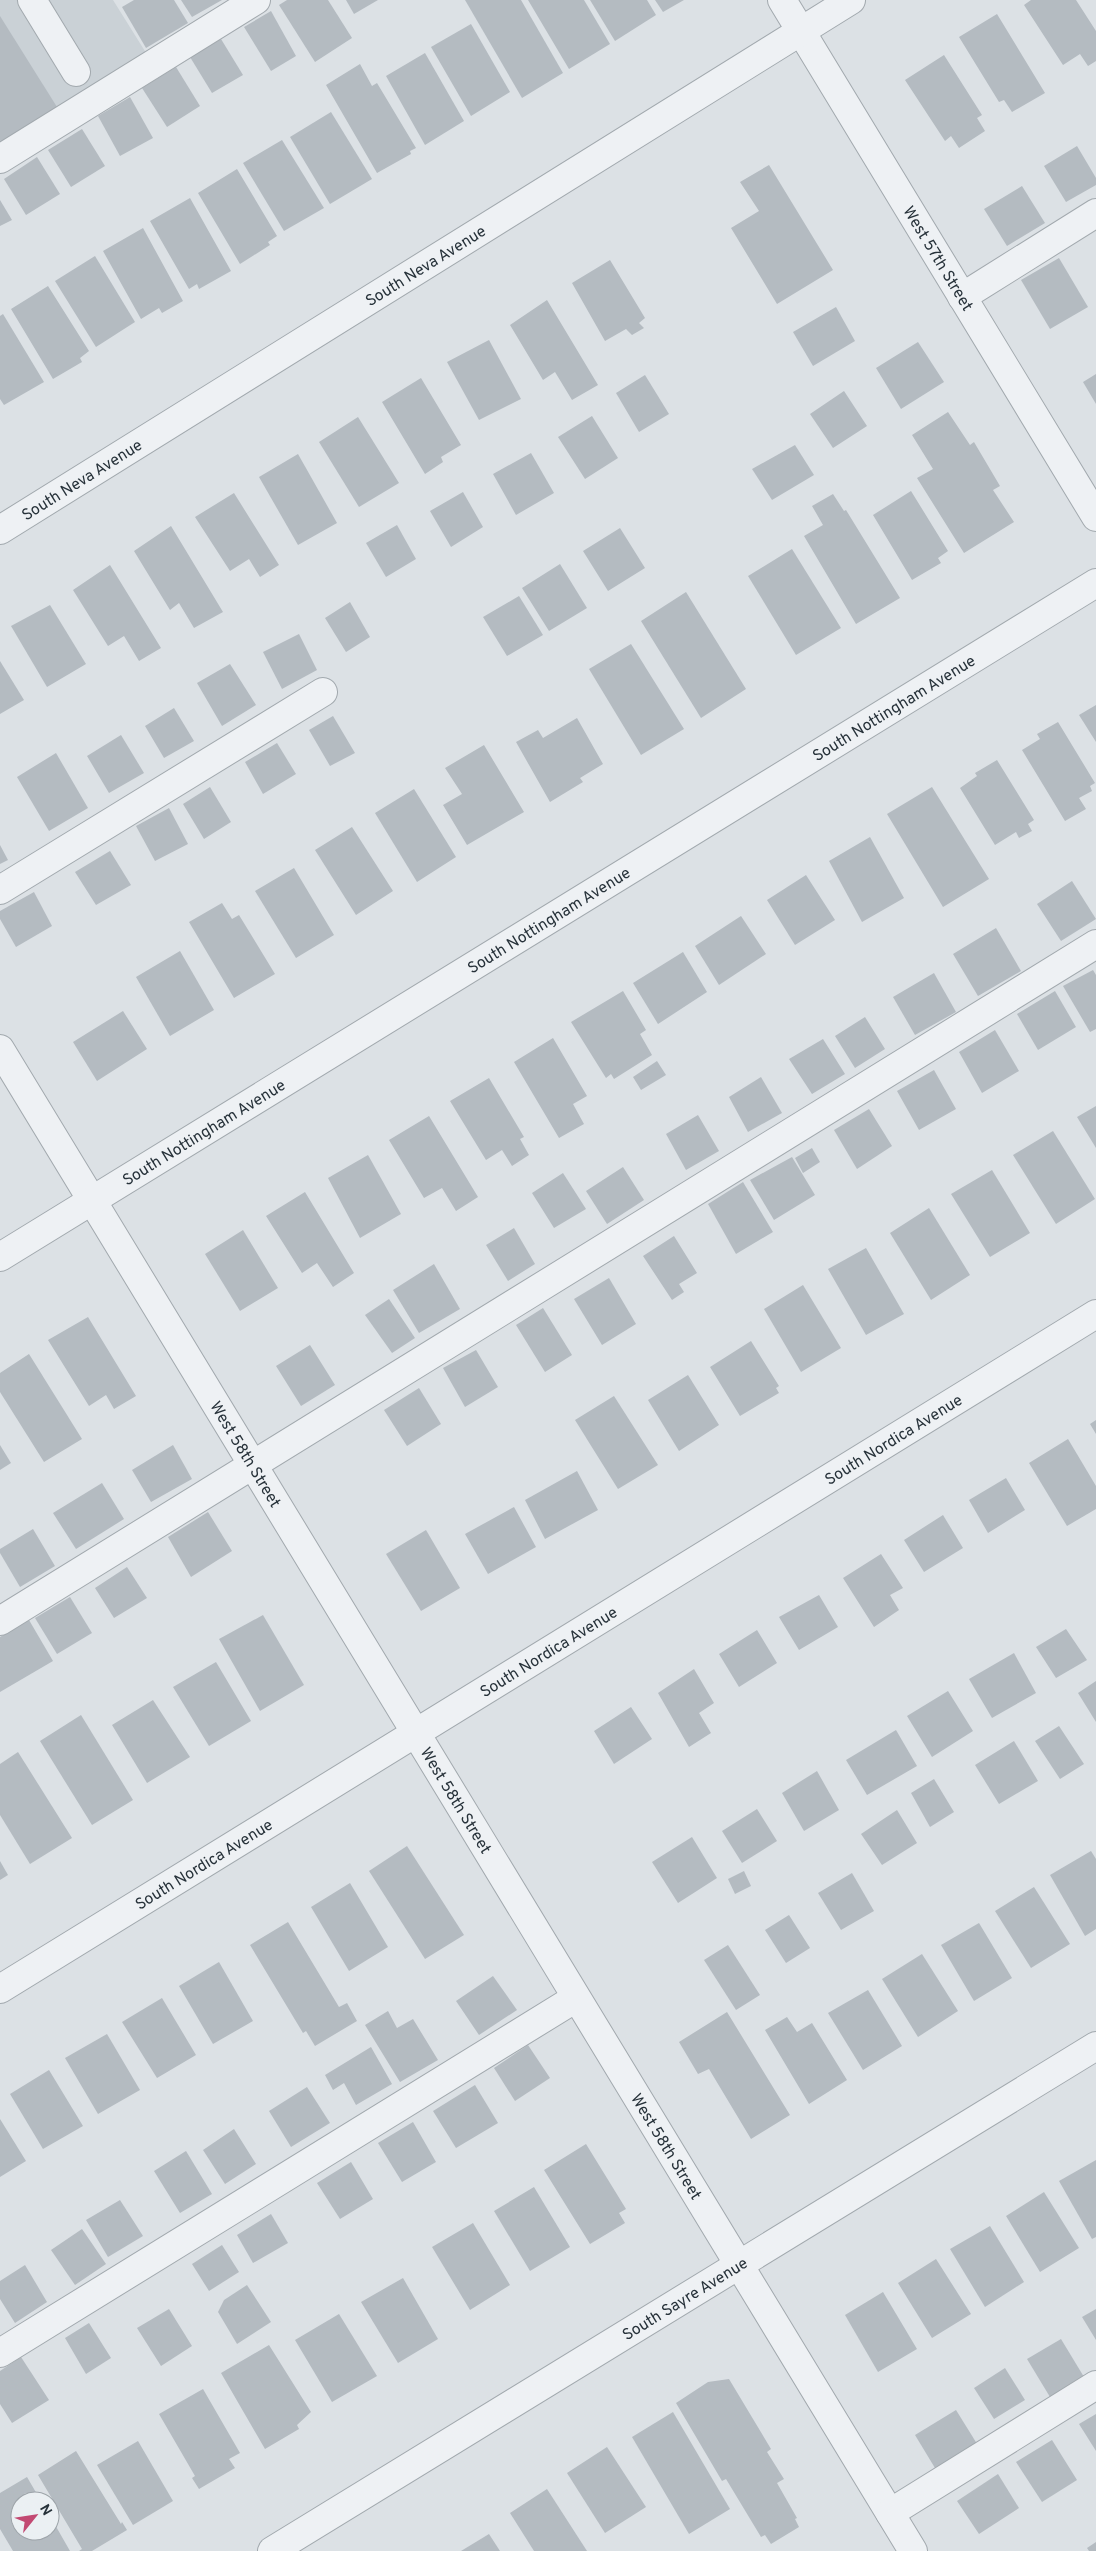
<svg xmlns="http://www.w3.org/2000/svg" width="1096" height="2551" font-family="Overpass,sans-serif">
  <rect width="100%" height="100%" fill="#dce1e5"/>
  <polygon fill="#cad1d6" points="0,0 113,0 148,56 0,147"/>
  <g fill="#b4bbc1">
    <polygon points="134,0 174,0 188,23 146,48 122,7"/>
    <polygon points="181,0 222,0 192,17"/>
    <polygon points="287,0 328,0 352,38 315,62 279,5"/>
    <polygon points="346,0 378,0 354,14"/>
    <polygon points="465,0 521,0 563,73 522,98"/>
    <polygon points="528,0 584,0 610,44 569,69"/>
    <polygon points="590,0 647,0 656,15 615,41"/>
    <polygon points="655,0 684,0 663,12"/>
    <polygon points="1031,0 1076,0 1096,31 1096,61 1088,66 1080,54 1063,65 1024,5"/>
    <polygon points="271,11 296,56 271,71 244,27"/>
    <polygon points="997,14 1045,93 1012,112 1004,100 999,102 959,37"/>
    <polygon points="0,16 57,107 1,142 0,140"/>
    <polygon points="471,24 510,92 471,116 431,47"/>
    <polygon points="221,39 243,75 212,93 190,57"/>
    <polygon points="425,53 464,121 425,145 386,76"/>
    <polygon points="944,55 982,115 977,118 985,131 959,148 951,136 945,141 905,80"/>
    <polygon points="360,64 372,86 377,83 416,148 410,151 411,154 377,173 326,85"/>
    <polygon points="176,67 200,106 167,127 142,88"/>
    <polygon points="130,97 153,138 120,156 98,116"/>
    <polygon points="331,112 372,179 330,204 290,137"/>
    <polygon points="82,129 105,166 71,187 48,150"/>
    <polygon points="282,140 324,208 284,231 243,163"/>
    <polygon points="1077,146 1096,178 1096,185 1066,202 1044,166"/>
    <polygon points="37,157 60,194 26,215 4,179"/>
    <polygon points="769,165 833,270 777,304 731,228 759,211 740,182"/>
    <polygon points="237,169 277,236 268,242 270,245 240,264 198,193"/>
    <polygon points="1022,186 1045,223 1007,246 984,209"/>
    <polygon points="190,198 231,271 199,289 197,284 189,289 150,221"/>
    <polygon points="0,200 12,220 0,226"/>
    <polygon points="143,228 183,301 162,313 159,308 141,319 103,251"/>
    <polygon points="95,256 135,322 96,347 55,281"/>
    <polygon points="1059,258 1088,307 1050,329 1021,280"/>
    <polygon points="610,260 645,318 639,323 644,328 632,335 626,329 605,341 572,283"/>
    <polygon points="48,286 89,351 80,358 82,362 53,379 11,309"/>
    <polygon points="547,300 598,385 572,400 555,372 543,380 510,325"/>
    <polygon points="836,307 855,341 813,366 793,332"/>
    <polygon points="3,314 44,382 4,405 0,399 0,316"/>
    <polygon points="489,340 521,399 479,420 447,362"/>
    <polygon points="918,342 944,382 901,409 876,368"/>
    <polygon points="1096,374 1096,404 1083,382"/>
    <polygon points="645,375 669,414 639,432 616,393"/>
    <polygon points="421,378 461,445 441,457 443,462 425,474 382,402"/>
    <polygon points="844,391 867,426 833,448 810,414"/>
    <polygon points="948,412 970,445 974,442 1000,486 993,490 1014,522 964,553 917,478 933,469 912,435"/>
    <polygon points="592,416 618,458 585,479 558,437"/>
    <polygon points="358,417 399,483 359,507 319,442"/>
    <polygon points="795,445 814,475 772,500 752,469"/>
    <polygon points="531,453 554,493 516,515 493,474"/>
    <polygon points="298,454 337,523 298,545 259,477"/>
    <polygon points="911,491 948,551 938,558 941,563 912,580 873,515"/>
    <polygon points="463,492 483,527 451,547 430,511"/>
    <polygon points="234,493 279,565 260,577 249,559 230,571 195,517"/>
    <polygon points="833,494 844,511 846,510 900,598 856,624 804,536 823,525 812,506"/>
    <polygon points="397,525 416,559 386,577 366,543"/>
    <polygon points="171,526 223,612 194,628 179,603 170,610 134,551"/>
    <polygon points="620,528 645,568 608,591 583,551"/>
    <polygon points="792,549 841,628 796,655 748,576"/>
    <polygon points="560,564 587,608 549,631 522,588"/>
    <polygon points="110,565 161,648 139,661 124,636 108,646 73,590"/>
    <polygon points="686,592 746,689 701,718 641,621"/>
    <polygon points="519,596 543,635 507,656 483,617"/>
    <polygon points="350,602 370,637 346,652 325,618"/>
    <polygon points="50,605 86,664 47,687 11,626"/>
    <polygon points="299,634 317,670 282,689 263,652"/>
    <polygon points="631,644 684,729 641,755 589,669"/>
    <polygon points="0,661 24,700 0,714"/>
    <polygon points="230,664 256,705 222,726 197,683"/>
    <polygon points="1096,705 1096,742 1079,715"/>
    <polygon points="174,708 194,741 164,758 145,726"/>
    <polygon points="333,716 355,753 330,766 309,730"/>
    <polygon points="577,718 603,764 580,778 583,782 550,802 516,742 538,730 543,738"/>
    <polygon points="1058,722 1095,783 1090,786 1092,791 1079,798 1086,809 1065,821 1022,750 1040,739 1037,734"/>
    <polygon points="121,735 144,773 109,793 87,756"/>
    <polygon points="277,743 296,774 263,794 245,762"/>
    <polygon points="484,745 524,812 467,845 443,805 462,794 445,768"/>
    <polygon points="56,753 88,808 49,831 17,777"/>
    <polygon points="997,760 1034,820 1028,824 1032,831 1019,838 1016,832 995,845 960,788 977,776 975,773"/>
    <polygon points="210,787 231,822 204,839 183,804"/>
    <polygon points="932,787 989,879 943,907 887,814"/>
    <polygon points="414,789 456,857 417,882 375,813"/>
    <polygon points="169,808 188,844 155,861 136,826"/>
    <polygon points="352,827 393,891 356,915 315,850"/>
    <polygon points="870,837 904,898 862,922 829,861"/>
    <polygon points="0,845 8,860 0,864"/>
    <polygon points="110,851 131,885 96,905 75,872"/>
    <polygon points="294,868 334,935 296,958 255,891"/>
    <polygon points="806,875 835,920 795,945 767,900"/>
    <polygon points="1072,881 1096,919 1061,941 1037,904"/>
    <polygon points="34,892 52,926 16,947 0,919 0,911"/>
    <polygon points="222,903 232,919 239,915 275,974 234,998 189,922"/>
    <polygon points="741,916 766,954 719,985 695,946"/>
    <polygon points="996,928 1021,971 978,996 953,954"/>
    <polygon points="180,951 214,1010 170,1036 136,977"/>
    <polygon points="683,952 707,992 658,1024 633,983"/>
    <polygon points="1093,970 1096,975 1096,1029 1090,1032 1063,986"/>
    <polygon points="934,973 956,1012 915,1035 893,997"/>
    <polygon points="623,991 646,1030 640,1034 652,1055 614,1079 611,1074 606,1078 571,1022"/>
    <polygon points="1055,991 1076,1027 1038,1050 1017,1014"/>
    <polygon points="123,1011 147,1049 97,1081 73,1042"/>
    <polygon points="865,1017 885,1049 855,1068 835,1036"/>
    <polygon points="995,1030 1019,1071 982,1093 959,1052"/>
    <polygon points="553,1038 587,1096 573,1104 584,1124 559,1138 514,1062"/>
    <polygon points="823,1039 845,1074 812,1094 789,1059"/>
    <polygon points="657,1061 666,1075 641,1090 633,1077"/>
    <polygon points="934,1070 956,1109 919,1130 897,1091"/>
    <polygon points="761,1077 782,1113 748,1132 729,1097"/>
    <polygon points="489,1078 524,1137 520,1139 529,1155 512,1166 502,1150 486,1160 450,1101"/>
    <polygon points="1096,1106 1096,1148 1077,1117"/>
    <polygon points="869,1109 892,1146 857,1169 834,1130"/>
    <polygon points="698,1115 719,1151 686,1170 666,1134"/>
    <polygon points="429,1116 478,1197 456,1211 442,1188 424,1198 389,1140"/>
    <polygon points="1053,1131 1095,1199 1056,1224 1013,1155"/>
    <polygon points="812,1148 820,1162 803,1173 795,1158"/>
    <polygon points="368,1155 401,1214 360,1238 328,1178"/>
    <polygon points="792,1157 815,1195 774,1220 750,1180"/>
    <polygon points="623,1167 644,1200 607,1224 586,1191"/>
    <polygon points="992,1170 1030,1233 990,1257 951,1194"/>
    <polygon points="563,1173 586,1209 554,1228 532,1193"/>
    <polygon points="743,1182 773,1232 736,1254 708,1204"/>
    <polygon points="305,1192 354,1273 333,1287 317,1263 302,1273 266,1216"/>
    <polygon points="929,1208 970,1275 931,1300 890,1233"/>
    <polygon points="514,1228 535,1264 508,1281 486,1245"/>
    <polygon points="243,1230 278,1288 240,1311 205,1254"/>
    <polygon points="674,1236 697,1273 679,1284 684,1292 672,1300 643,1256"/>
    <polygon points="866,1248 904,1314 866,1335 828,1269"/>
    <polygon points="434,1264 460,1309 419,1333 393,1290"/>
    <polygon points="609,1278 636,1324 602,1345 574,1299"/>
    <polygon points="803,1285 841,1348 801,1372 764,1309"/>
    <polygon points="389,1299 415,1338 392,1353 365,1315"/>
    <polygon points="543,1308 572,1355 545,1372 516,1325"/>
    <polygon points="88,1317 136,1396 114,1409 106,1395 89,1406 48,1340"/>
    <polygon points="751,1341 779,1386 776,1388 779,1393 740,1416 710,1367"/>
    <polygon points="310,1345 335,1385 301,1406 276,1366"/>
    <polygon points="476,1350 498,1387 465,1407 443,1368"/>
    <polygon points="29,1354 82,1439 44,1462 0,1392 0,1373"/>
    <polygon points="688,1375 719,1425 679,1451 648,1400"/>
    <polygon points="419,1388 441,1424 407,1446 384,1410"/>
    <polygon points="614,1396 658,1465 618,1489 575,1420"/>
    <polygon points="1096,1420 1096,1434 1090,1424"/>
    <polygon points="1068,1439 1096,1486 1096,1509 1067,1526 1029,1463"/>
    <polygon points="0,1445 11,1463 0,1470"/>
    <polygon points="173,1445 192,1479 151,1502 132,1470"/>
    <polygon points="577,1471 598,1510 545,1539 525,1500"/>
    <polygon points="1006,1478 1025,1510 988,1533 969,1500"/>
    <polygon points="102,1483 124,1519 76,1549 53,1513"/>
    <polygon points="514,1507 536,1547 488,1574 465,1534"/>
    <polygon points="208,1512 232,1551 191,1577 168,1537"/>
    <polygon points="943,1515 963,1548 924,1572 904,1540"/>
    <polygon points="33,1529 55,1566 20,1587 0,1553 0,1549"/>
    <polygon points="426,1530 460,1588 421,1611 386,1554"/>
    <polygon points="881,1554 903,1588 890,1595 899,1610 874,1627 843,1578"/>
    <polygon points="127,1567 147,1598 114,1618 95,1588"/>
    <polygon points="819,1595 838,1627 799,1650 779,1617"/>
    <polygon points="70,1597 92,1633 57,1654 35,1618"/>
    <polygon points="263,1615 304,1685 260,1711 219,1639"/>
    <polygon points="29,1620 53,1661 0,1692 0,1637"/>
    <polygon points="1066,1629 1087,1660 1056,1678 1036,1647"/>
    <polygon points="757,1630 777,1663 739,1687 719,1654"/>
    <polygon points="1014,1653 1036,1693 992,1718 969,1679"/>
    <polygon points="216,1662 251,1721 209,1746 173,1687"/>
    <polygon points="694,1669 714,1703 699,1713 711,1733 689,1747 658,1693"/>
    <polygon points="1096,1681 1096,1722 1078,1693"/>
    <polygon points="948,1691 973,1731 932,1757 907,1716"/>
    <polygon points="153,1700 190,1757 147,1783 112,1725"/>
    <polygon points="631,1707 652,1739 614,1764 594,1731"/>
    <polygon points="81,1715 133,1800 92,1825 40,1741"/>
    <polygon points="1059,1726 1084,1764 1060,1779 1035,1741"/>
    <polygon points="896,1730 917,1766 867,1795 846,1760"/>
    <polygon points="1014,1741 1038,1781 999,1804 975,1765"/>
    <polygon points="18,1752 72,1838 30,1864 0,1815 0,1764"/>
    <polygon points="817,1771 839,1810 804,1831 782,1793"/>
    <polygon points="934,1779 954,1812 930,1827 911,1793"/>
    <polygon points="757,1809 777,1841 742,1863 722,1831"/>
    <polygon points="897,1810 917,1843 882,1865 861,1834"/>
    <polygon points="692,1837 717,1878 678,1903 652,1862"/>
    <polygon points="407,1846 464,1935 425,1959 369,1871"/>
    <polygon points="1091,1851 1096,1859 1096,1929 1085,1936 1050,1875"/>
    <polygon points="0,1861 8,1875 0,1880"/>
    <polygon points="744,1871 751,1886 735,1894 728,1879"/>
    <polygon points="852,1873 874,1911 841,1930 818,1893"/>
    <polygon points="350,1883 388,1947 349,1971 311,1907"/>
    <polygon points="1034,1887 1070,1944 1031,1968 995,1911"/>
    <polygon points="789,1915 810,1948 786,1963 765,1930"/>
    <polygon points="288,1922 339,2007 347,2003 357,2021 315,2046 306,2031 303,2033 250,1945"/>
    <polygon points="979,1923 1012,1978 974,2001 941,1945"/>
    <polygon points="728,1945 760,1995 736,2010 704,1960"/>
    <polygon points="922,1954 958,2011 918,2037 882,1979"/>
    <polygon points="219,1962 253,2021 213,2044 179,1986"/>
    <polygon points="493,1976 517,2010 479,2035 456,2001"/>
    <polygon points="868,1990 902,2046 863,2070 828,2013"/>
    <polygon points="162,1998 196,2055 157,2078 122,2022"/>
    <polygon points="388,2011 397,2028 413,2019 438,2060 400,2082 365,2025"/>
    <polygon points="727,2012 790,2115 751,2139 709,2069 698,2074 679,2042"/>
    <polygon points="787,2017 797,2032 812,2023 847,2080 809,2104 765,2030"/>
    <polygon points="107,2034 140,2090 98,2114 65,2058"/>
    <polygon points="528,2045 550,2078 515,2101 494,2068"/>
    <polygon points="371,2047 392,2084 356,2105 344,2083 333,2090 325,2075"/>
    <polygon points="49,2070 83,2126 43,2149 10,2094"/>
    <polygon points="475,2085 498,2123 456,2148 433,2111"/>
    <polygon points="307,2087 330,2123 291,2147 269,2111"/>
    <polygon points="0,2119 26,2161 0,2177"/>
    <polygon points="413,2122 436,2162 402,2182 378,2143"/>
    <polygon points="234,2129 256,2164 225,2184 203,2150"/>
    <polygon points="586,2144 626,2209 619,2213 625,2223 590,2244 544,2170"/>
    <polygon points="186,2151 212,2194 180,2213 154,2171"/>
    <polygon points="1096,2160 1096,2237 1092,2239 1059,2181"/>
    <polygon points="351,2162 373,2199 340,2219 317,2183"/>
    <polygon points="534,2187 570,2247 530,2271 494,2211"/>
    <polygon points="1044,2192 1079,2248 1040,2272 1006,2216"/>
    <polygon points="120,2200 143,2236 108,2257 86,2220"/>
    <polygon points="271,2214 288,2243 253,2263 237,2235"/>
    <polygon points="473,2223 510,2285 470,2310 432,2247"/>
    <polygon points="990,2226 1024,2282 985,2307 950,2249"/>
    <polygon points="82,2229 106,2264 75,2285 51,2250"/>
    <polygon points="222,2245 239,2272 209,2291 192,2264"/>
    <polygon points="936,2259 971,2314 932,2338 898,2283"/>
    <polygon points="25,2265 47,2302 15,2323 0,2299 0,2281"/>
    <polygon points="403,2278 438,2339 398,2363 361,2302"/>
    <polygon points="247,2285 271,2322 237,2344 218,2312 224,2300"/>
    <polygon points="883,2292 917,2349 878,2372 845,2315"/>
    <polygon points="169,2309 192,2346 161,2366 137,2328"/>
    <polygon points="1096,2309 1096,2340 1082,2317"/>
    <polygon points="339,2314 377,2376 332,2402 295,2340"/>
    <polygon points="89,2323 111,2358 86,2374 65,2338"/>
    <polygon points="1061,2339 1084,2377 1050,2397 1027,2359"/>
    <polygon points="269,2345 311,2412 297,2425 299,2429 265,2449 221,2373"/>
    <polygon points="21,2357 49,2400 12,2423 0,2404 0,2371"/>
    <polygon points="1005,2368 1025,2400 994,2419 974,2388"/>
    <polygon points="729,2379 771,2449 767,2452 784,2479 777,2483 797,2518 795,2519 799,2527 771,2544 765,2535 761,2537 726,2479 722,2481 676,2403 708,2382"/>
    <polygon points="203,2389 240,2453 229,2459 235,2468 199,2489 192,2478 195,2476 159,2414"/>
    <polygon points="956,2410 979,2447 938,2473 915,2435"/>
    <polygon points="673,2412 730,2509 689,2534 632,2437"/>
    <polygon points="1096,2414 1096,2451 1079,2424"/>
    <polygon points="1052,2440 1077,2480 1042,2502 1016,2462"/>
    <polygon points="138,2441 173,2501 133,2525 97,2465"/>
    <polygon points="607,2447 646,2507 605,2533 567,2473"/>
    <polygon points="76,2451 121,2524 122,2522 127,2530 92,2551 79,2551 82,2549 38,2475"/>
    <polygon points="998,2474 1019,2508 979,2534 957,2501"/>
    <polygon points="27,2477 41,2501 20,2501 20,2531 50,2531 50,2516 70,2551 13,2551 0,2529 0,2493"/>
    <polygon points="547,2489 587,2551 534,2551 510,2513"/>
    <polygon points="489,2534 500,2551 461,2551"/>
    <polygon points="1096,2542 1096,2551 1089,2551 1087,2548"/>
  </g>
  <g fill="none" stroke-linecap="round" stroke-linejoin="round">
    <defs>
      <g id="minor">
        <polyline points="32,0 76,72"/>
        <path id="s1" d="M782,0L1096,517"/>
        <polyline points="0,159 256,0"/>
        <polyline points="962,297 1096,213"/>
        <path id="s2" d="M0,530L851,0"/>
        <polyline points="0,890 323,692"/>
        <path id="s3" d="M0,1049L913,2551"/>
        <path id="s4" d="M0,1257L1096,583"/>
        <polyline points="0,1621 1096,944"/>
        <path id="s5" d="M0,1989L1096,1314"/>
        <polyline points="0,2353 576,1998"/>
        <polyline points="890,2513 1096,2385"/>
        <path id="s6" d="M272,2551L1096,2046"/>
      </g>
    </defs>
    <use href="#minor" stroke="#a2a9ae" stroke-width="30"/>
    <use href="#minor" stroke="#eef1f4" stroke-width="28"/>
  </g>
  <g text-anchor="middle" stroke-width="4" stroke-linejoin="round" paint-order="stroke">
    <g font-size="16" fill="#27323a" stroke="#ebf0f3">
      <text dy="6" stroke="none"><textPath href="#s1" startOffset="302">West 57th Street</textPath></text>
      <text dy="6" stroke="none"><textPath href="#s2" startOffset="501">South Neva Avenue</textPath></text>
      <text dy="6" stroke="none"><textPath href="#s2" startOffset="96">South Neva Avenue</textPath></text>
      <text dy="6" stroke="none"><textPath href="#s4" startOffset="1049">South Nottingham Avenue</textPath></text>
      <text dy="6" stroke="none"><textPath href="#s4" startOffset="644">South Nottingham Avenue</textPath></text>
      <text dy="6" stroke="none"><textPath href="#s4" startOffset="239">South Nottingham Avenue</textPath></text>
      <text dy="6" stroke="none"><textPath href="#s5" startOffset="1049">South Nordica Avenue</textPath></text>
      <text dy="6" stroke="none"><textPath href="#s3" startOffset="474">West 58th Street</textPath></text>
      <text dy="6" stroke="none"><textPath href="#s5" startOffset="644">South Nordica Avenue</textPath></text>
      <text dy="6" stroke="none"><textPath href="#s3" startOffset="879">West 58th Street</textPath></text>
      <text dy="6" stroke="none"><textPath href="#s5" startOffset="239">South Nordica Avenue</textPath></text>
      <text dy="6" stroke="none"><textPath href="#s3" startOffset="1284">West 58th Street</textPath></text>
      <text dy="6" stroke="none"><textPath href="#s6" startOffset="484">South Sayre Avenue</textPath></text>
    </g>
  </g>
  <g transform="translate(35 2516) rotate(60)"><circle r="24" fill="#ebf0f3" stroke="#9da4a9"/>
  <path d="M0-4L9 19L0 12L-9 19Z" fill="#c24972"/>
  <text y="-8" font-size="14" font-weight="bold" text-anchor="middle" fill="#27323a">N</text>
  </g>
</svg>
